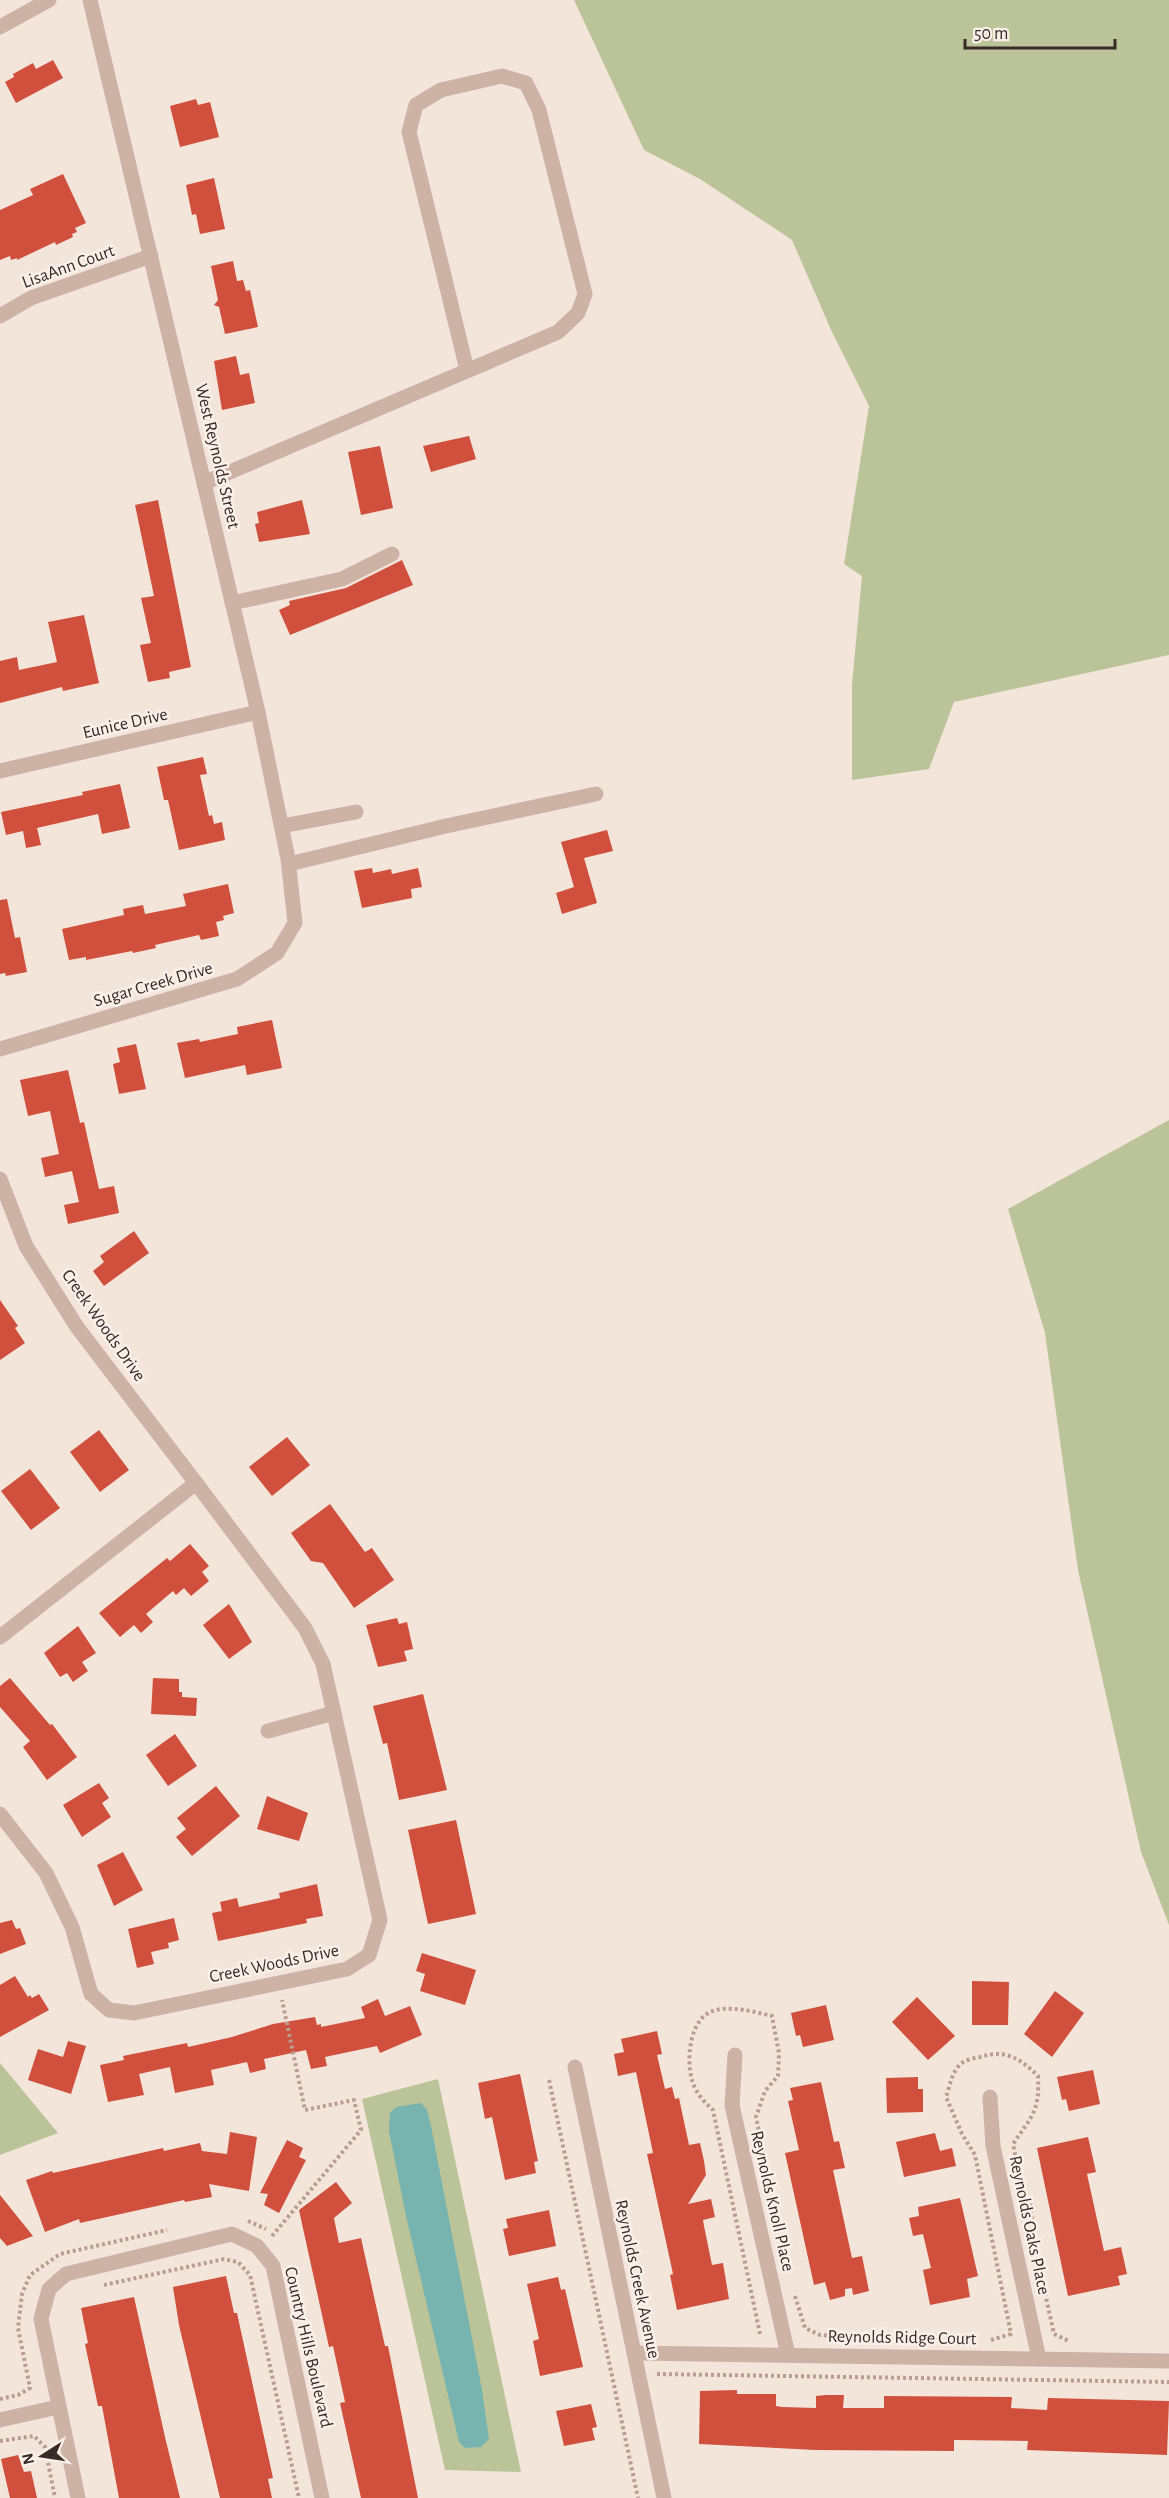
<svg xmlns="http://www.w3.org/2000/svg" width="1169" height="2498" font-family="'Alegreya Sans',sans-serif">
  <rect width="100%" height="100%" fill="#f4e5db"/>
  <g fill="#bbc499">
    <polygon points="574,0 1169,0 1169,655 954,702 929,769 852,780 852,685 862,576 844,564 869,406 832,332 792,240 700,179 644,150"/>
    <polygon points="1169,1120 1169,1925 1141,1852 1078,1570 1045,1333 1008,1209"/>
    <polygon points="0,2063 58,2133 0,2155"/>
    <polygon points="438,2079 521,2472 445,2470 362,2099"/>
  </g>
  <polygon fill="#77b3af" points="421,2103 427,2110 431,2126 482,2390 489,2439 481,2447 465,2448 459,2442 406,2216 389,2131 390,2113 396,2107"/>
  <g fill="#d0503d">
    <polygon points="53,60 63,78 16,103 5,82 14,77 13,74 33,63 36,69"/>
    <polygon points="196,99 198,105 210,102 219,137 180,147 170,106"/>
    <polygon points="63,174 86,223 75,228 77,232 72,234 73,237 56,245 55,242 17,260 17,258 11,260 10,256 0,260 0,210 33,195 30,189"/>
    <polygon points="214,178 225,229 200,234 196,214 192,215 186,185"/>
    <polygon points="233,261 237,281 243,280 246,291 250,290 258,327 225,334 219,307 214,305 218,300 211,266"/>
    <polygon points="236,356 240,375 249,373 255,403 222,410 214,361"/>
    <polygon points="469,436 476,459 431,472 423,446"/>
    <polygon points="380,446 393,508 361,515 348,452"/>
    <polygon points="158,500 191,667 169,672 170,678 148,682 140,645 151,643 141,598 154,596 135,505"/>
    <polygon points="302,500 310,534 259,542 255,524 259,523 257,512"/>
    <polygon points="402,560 413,585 290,635 279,610 290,605 289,601 346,588"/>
    <polygon points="84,615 99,683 63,691 62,687 0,703 0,661 17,657 19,670 57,662 48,622"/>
    <polygon points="203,757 207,774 200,775 209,816 212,815 214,824 222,822 225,840 179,850 168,800 164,800 157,767"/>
    <polygon points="120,784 130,828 102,834 98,814 37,828 41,845 26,848 23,831 6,835 1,812 83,795 82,792"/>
    <polygon points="607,830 613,851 584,858 597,903 562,914 556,893 574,887 561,842"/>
    <polygon points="372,868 373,873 391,869 392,874 418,868 422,887 411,889 412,898 362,908 354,871"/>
    <polygon points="228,884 234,913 223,916 224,920 216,922 219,936 201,940 199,935 155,945 156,948 133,953 132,951 86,960 86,957 69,960 62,929 124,915 123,909 143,905 145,914 186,906 183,894"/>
    <polygon points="7,899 15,938 20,937 27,972 6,976 5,973 0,974 0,900"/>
    <polygon points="272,1020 282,1068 247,1075 245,1065 185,1078 177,1043 199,1039 200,1042 238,1034 237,1027"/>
    <polygon points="136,1044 146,1089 119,1094 113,1064 120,1062 117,1048"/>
    <polygon points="68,1070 80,1123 84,1122 99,1189 114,1186 119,1213 68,1224 64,1205 79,1202 72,1171 45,1177 41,1158 59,1154 50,1111 28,1116 20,1080"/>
    <polygon points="134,1231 149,1253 104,1286 93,1271 104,1262 100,1256"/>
    <polygon points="0,1300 18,1326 15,1328 25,1343 0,1360"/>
    <polygon points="99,1430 129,1470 100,1492 70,1452"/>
    <polygon points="287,1437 310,1465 272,1496 249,1467"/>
    <polygon points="30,1469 60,1508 31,1530 1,1491"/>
    <polygon points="330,1504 365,1552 372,1548 394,1580 354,1608 323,1563 311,1561 291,1533"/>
    <polygon points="190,1544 209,1566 202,1572 209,1581 191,1596 184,1588 176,1595 173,1591 146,1614 153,1622 141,1633 134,1625 120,1637 99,1613 167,1558 170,1561"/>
    <polygon points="229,1604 252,1642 229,1659 203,1625"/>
    <polygon points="397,1618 399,1624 407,1622 413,1649 404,1651 407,1661 378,1667 366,1625"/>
    <polygon points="78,1626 96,1653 82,1662 88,1671 73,1682 67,1673 60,1677 44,1653"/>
    <polygon points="10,1678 50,1725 52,1724 77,1757 47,1780 23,1747 30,1741 0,1707 0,1686"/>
    <polygon points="153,1678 179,1679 179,1692 182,1692 182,1697 197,1698 196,1716 151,1714"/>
    <polygon points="423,1694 447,1790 399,1800 387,1743 383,1744 373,1706"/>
    <polygon points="175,1734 197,1766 168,1786 146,1755"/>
    <polygon points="99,1783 109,1798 102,1803 111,1817 82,1837 63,1805"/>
    <polygon points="216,1786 240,1816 192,1856 176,1837 186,1829 177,1818"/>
    <polygon points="267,1796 308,1813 299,1841 257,1829"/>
    <polygon points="456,1820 476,1914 428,1924 408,1830"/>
    <polygon points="123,1852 143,1890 114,1906 97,1865"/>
    <polygon points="317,1884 323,1916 306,1919 307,1923 218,1941 212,1913 222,1911 220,1902 237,1898 239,1907 280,1898 279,1893"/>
    <polygon points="174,1918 179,1940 168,1943 169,1948 151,1952 154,1964 137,1968 128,1929"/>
    <polygon points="12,1920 16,1929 20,1928 26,1944 0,1954 0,1923"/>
    <polygon points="422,1953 476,1970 465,2005 420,1991 425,1974 416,1971"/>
    <polygon points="15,1976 28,1997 30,1995 32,1998 39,1994 49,2010 0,2037 0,1985"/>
    <polygon points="972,1981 1009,1982 1008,2025 972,2025"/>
    <polygon points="1055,1991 1084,2013 1052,2057 1024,2034"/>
    <polygon points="917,1997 955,2036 928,2060 892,2022"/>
    <polygon points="378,1999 385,2016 410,2006 422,2035 380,2053 377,2046 325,2057 327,2066 311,2069 306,2050 264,2059 266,2069 250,2073 247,2062 211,2070 214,2085 175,2093 170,2067 139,2074 144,2095 108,2102 100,2065 124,2060 123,2056 187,2043 188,2047 232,2037 273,2024 315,2017 317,2025 321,2024 321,2027 365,2018 361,2007"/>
    <polygon points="826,2005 834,2040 803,2047 800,2035 796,2036 791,2013"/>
    <polygon points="657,2031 662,2054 657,2055 665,2089 672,2087 675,2099 679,2098 689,2145 700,2143 704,2161 706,2175 688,2204 711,2199 715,2217 703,2220 704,2226 712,2265 723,2263 729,2299 677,2310 670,2275 673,2274 647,2154 653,2153 636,2072 618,2076 614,2054 624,2052 621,2039"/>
    <polygon points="68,2041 86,2046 71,2094 28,2080 38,2049 63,2057"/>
    <polygon points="1093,2070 1100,2104 1069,2111 1066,2099 1062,2100 1057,2077"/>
    <polygon points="520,2074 538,2161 534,2162 536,2173 505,2180 492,2117 485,2119 478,2083"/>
    <polygon points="918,2077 918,2089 923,2089 923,2112 887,2113 886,2078"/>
    <polygon points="821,2082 834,2142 839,2141 845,2168 833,2170 852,2258 862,2256 869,2291 853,2295 852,2288 845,2289 845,2296 830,2300 825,2282 814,2285 785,2153 799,2150 788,2101 793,2100 790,2088"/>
    <polygon points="230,2132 257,2137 249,2191 209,2184 212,2197 185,2202 184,2200 80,2223 79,2219 45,2232 26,2180 52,2171 53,2173 163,2148 164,2151 200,2143 202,2151 227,2154"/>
    <polygon points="935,2133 940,2151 952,2148 956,2166 904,2177 896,2142"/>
    <polygon points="1088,2137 1096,2172 1087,2174 1104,2251 1121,2247 1127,2274 1118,2276 1120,2285 1068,2296 1037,2148"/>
    <polygon points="287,2140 303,2148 299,2157 306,2160 279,2213 264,2205 268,2194 260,2193"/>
    <polygon points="336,2182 352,2203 334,2218 339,2243 361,2238 385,2346 388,2346 418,2498 361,2498 340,2403 345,2402 333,2346 329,2347 299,2210"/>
    <polygon points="0,2195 33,2236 7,2246 0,2238"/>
    <polygon points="960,2198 978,2276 967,2279 970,2297 930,2305 923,2270 931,2268 923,2234 913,2236 909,2218 919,2216 918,2207"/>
    <polygon points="549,2210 556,2246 509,2256 503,2229 508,2228 506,2219"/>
    <polygon points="226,2276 234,2313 237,2313 273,2478 268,2479 272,2498 220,2498 179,2325 173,2287"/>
    <polygon points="558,2277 561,2290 565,2289 583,2367 540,2376 533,2341 539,2339 527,2284"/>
    <polygon points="134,2297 165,2437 180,2498 119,2498 102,2406 98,2406 85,2344 88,2343 81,2308"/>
    <polygon points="737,2390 737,2394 776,2394 776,2406 782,2407 816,2408 816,2396 826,2395 844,2395 843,2408 884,2408 884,2396 1012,2397 1011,2408 1047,2410 1048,2398 1169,2401 1167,2455 1027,2450 1028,2441 954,2440 954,2451 816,2450 699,2444 700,2391"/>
    <polygon points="591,2404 597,2427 592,2428 595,2440 564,2446 556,2411"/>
    <polygon points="18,2455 24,2472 31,2471 37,2498 10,2498 1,2459"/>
  </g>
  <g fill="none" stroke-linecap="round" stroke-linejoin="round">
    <g stroke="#b99d90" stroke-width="4" stroke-dasharray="3 3" stroke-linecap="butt">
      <polyline points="549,2080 638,2498"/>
      <polyline points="248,2221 266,2229"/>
      <polyline points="272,2236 361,2130 354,2100 305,2110 282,2000"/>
      <polyline points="104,2285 224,2259 238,2262 250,2275 299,2498"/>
      <polyline points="1045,2293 1054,2334 1069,2341"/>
      <polyline points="795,2296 805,2328 820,2335 852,2337"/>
      <path d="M760,2334L713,2110C704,2102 695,2092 692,2080C686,2059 689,2016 716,2010C734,2006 755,2012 772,2016L779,2053L778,2076L765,2091L756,2117L771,2189"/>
      <path d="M991,2340L1011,2334L975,2155L962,2134L946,2097C950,2086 952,2070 962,2063C966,2060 974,2058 980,2057C1005,2049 1020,2058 1038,2076C1040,2112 1031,2117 1013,2144L1021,2182L1030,2203L1036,2254"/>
      <polyline points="657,2374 1169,2382"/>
      <polyline points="0,2399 18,2395 30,2388 18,2328 22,2294 30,2275 60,2254 167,2230"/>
      <polyline points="0,2441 34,2436 45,2447 55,2498"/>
    </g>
    <g stroke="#cdb3a6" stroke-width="15">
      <polyline points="0,27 49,0"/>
      <polyline points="0,316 31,298 151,256"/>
      <polyline points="204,483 558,332 578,313 585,294 539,110 526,83 502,76 441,90 416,105 409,132 467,370"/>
      <polyline points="232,603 342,579 392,554"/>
      <polyline points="0,771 258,712"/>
      <polyline points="282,826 356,812"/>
      <polyline points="289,864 446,826 596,794"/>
      <polyline points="0,1049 237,979 277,953 295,923 288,859 258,712 90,0"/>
      <polyline points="0,1179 26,1246 77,1327 196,1483"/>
      <polyline points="0,1637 196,1483 305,1628 323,1664 380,1920 369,1955 347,1969 134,2013 109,2010 91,1994 72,1927 46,1873 0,1814"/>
      <polyline points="268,1731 334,1713"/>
      <polyline points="735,2055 732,2105 788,2355"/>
      <polyline points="575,2067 664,2498"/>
      <polyline points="990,2097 993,2146 1039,2359"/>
      <polyline points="634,2353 1169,2361"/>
      <polyline points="0,2420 58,2407"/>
      <polyline points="78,2498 41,2319 49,2289 66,2274 232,2234 257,2246 273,2266 322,2498"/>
    </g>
  </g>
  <g text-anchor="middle" stroke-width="5" stroke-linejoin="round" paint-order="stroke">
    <g font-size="18" fill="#382b27" stroke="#fbf0e8">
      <text transform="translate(68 266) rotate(-20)" y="6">LisaAnn Court</text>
      <text transform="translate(218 456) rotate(77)" y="6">West Reynolds Street</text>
      <text transform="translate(125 723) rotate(-13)" y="6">Eunice Drive</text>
      <text transform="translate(153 984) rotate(-16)" y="6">Sugar Creek Drive</text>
      <text transform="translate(104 1325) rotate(55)" y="6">Creek Woods Drive</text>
      <text transform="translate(274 1963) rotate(-12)" y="6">Creek Woods Drive</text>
      <text transform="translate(773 2201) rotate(77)" y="6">Reynolds Knoll Place</text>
      <text transform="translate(1030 2225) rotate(78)" y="6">Reynolds Oaks Place</text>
      <text transform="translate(638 2279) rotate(78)" y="6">Reynolds Creek Avenue</text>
      <text transform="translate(902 2337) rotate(1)" y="6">Reynolds Ridge Court</text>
      <text transform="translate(309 2347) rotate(77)" y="6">Country Hills Boulevard</text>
    </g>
  </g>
  <g transform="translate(42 2456) rotate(258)" stroke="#fbf0e8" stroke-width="4.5" paint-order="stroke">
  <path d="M0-4.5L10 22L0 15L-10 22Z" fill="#382b27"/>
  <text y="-9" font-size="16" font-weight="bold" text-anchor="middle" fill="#382b27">N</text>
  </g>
  <path d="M965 39v9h150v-9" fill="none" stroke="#382b27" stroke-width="3"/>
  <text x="974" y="39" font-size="18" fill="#382b27" stroke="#fbf0e8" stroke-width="4.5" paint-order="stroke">50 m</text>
</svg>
